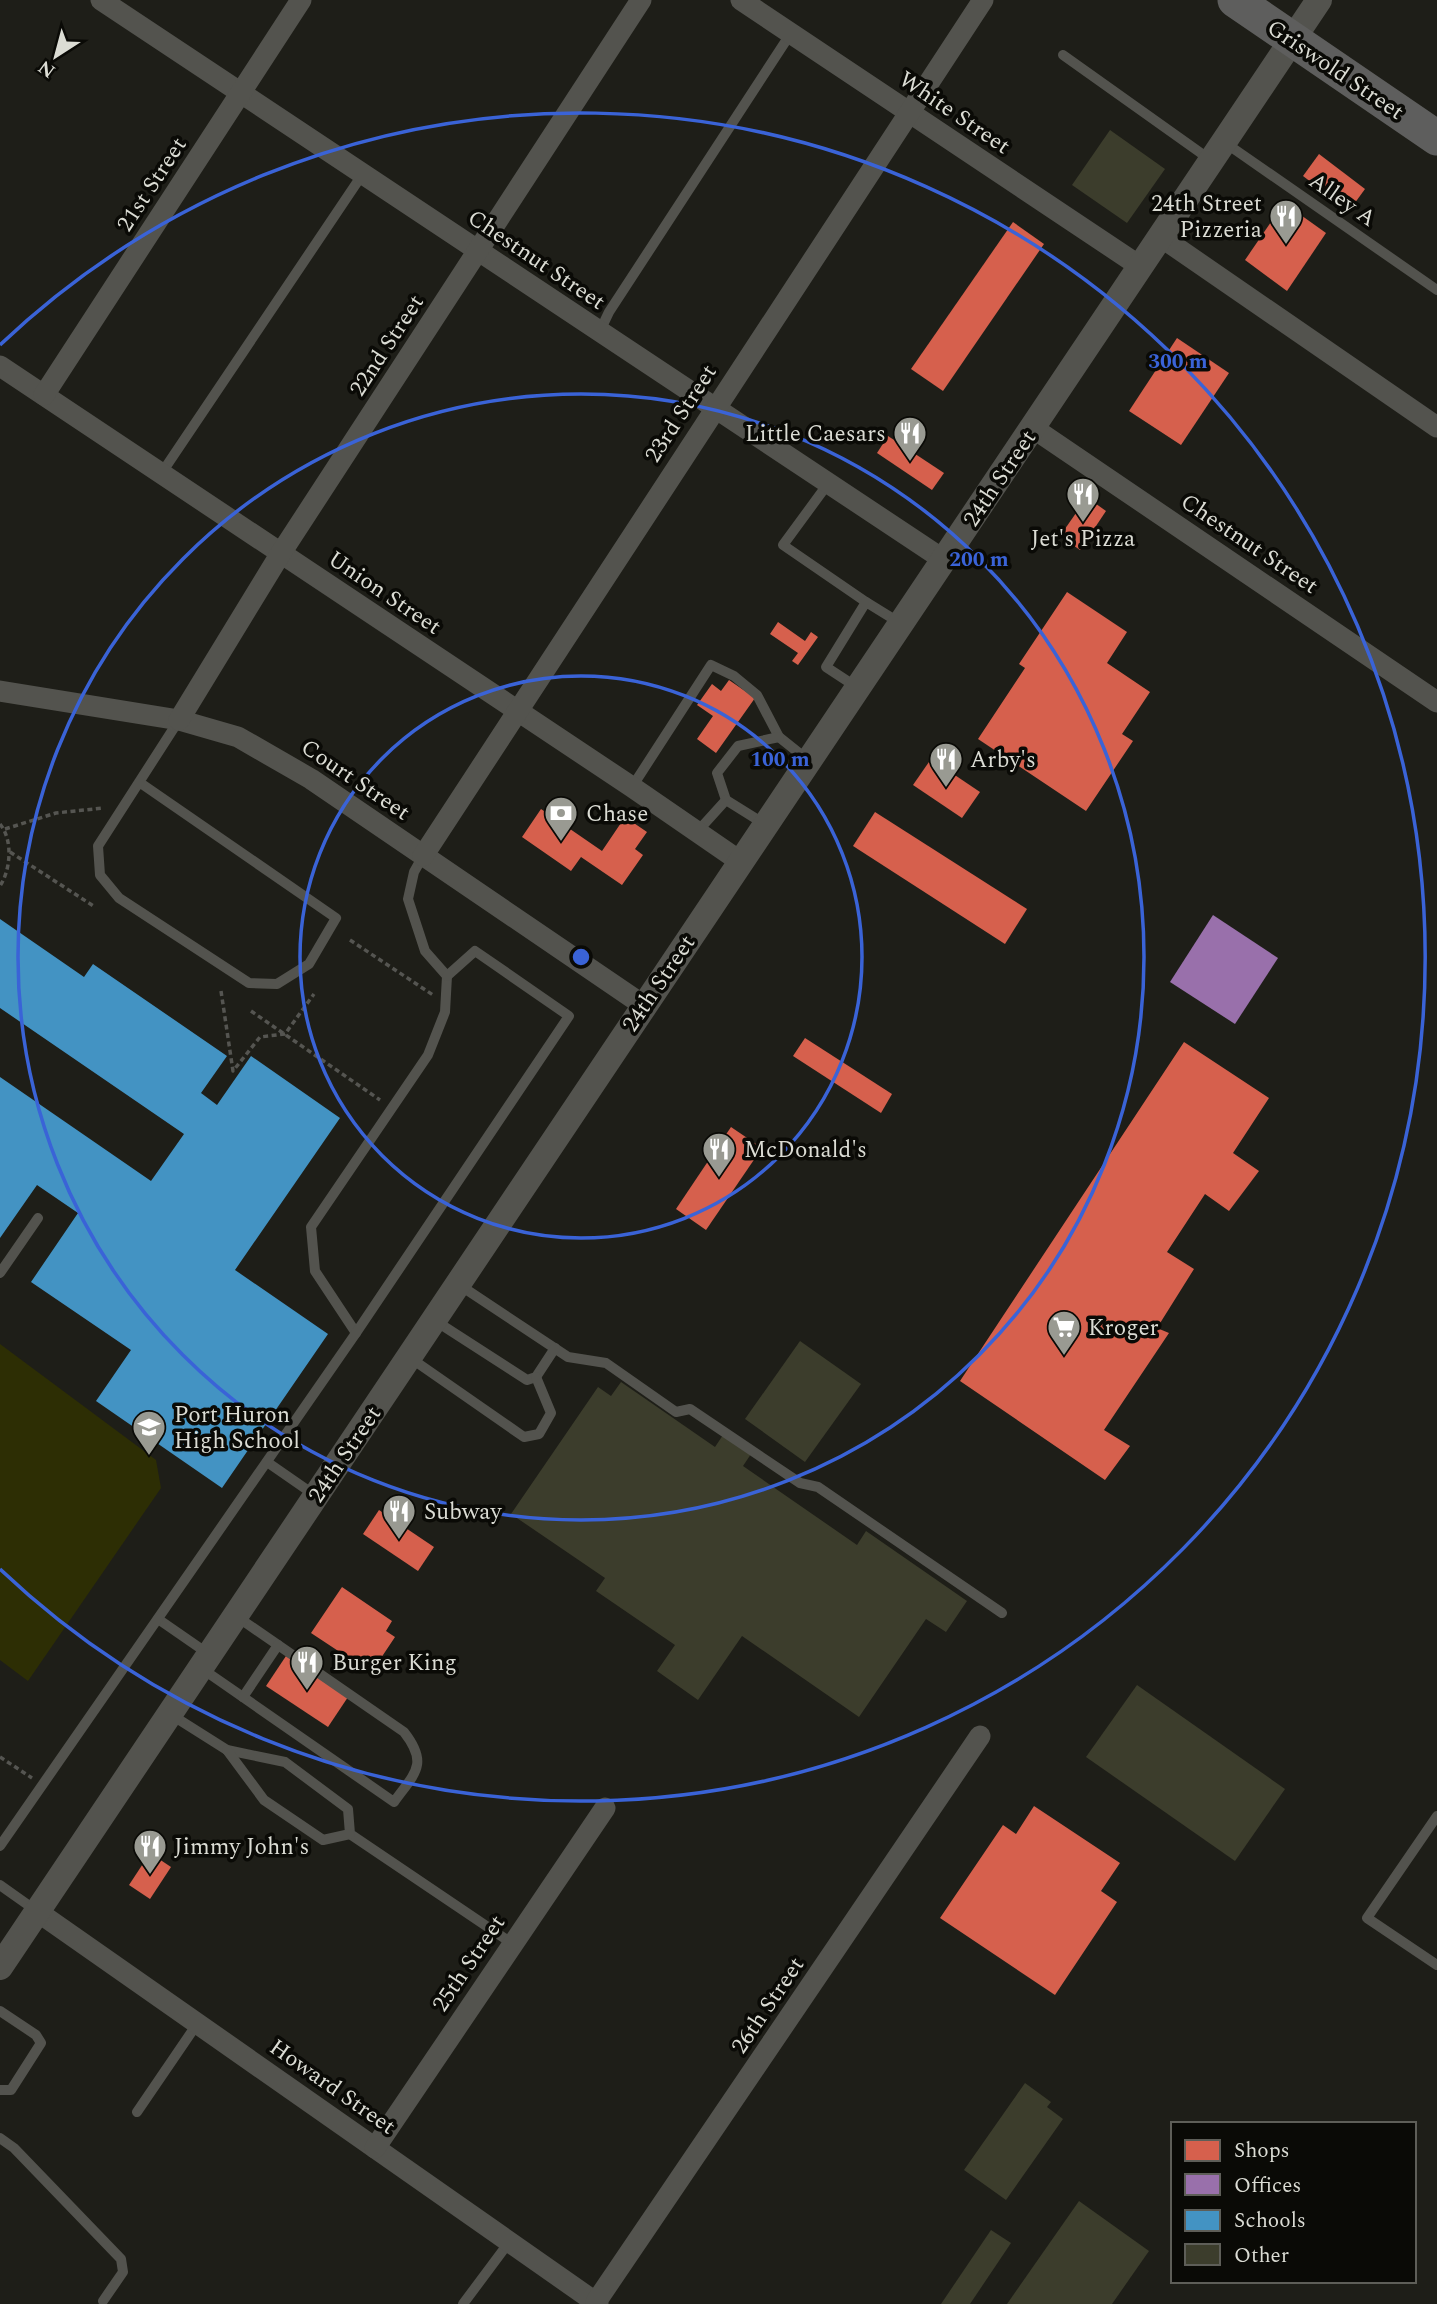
<svg xmlns="http://www.w3.org/2000/svg" width="1437" height="2304" font-family="Spectral,serif">
  <rect width="100%" height="100%" fill="#1e1e18"/>
  <polygon fill="#2d2e04" points="0,1344 156,1460 161,1488 28,1681 0,1660"/>
  <g fill="#d6604d">
    <polygon points="1319,154 1365,189 1349,211 1303,176"/>
    <polygon points="1284,203 1326,233 1287,291 1245,260"/>
    <polygon points="1013,222 1044,244 943,391 911,369"/>
    <polygon points="1177,338 1229,373 1181,445 1129,411"/>
    <polygon points="888,436 944,473 932,490 877,453"/>
    <polygon points="1092,501 1106,511 1080,550 1060,536 1083,503"/>
    <polygon points="1067,592 1127,632 1107,663 1150,692 1122,734 1133,741 1086,811 978,739 1025,668 1019,664"/>
    <polygon points="778,622 805,641 811,632 818,637 798,665 792,661 798,653 770,634"/>
    <polygon points="729,680 755,698 716,753 697,739 713,716 697,705 712,684 721,691"/>
    <polygon points="931,759 980,792 962,818 913,785"/>
    <polygon points="541,809 602,851 625,817 647,832 635,849 643,855 622,885 581,857 571,871 522,837"/>
    <polygon points="875,812 1027,909 1005,944 853,846"/>
    <polygon points="805,1038 892,1094 881,1113 793,1056"/>
    <polygon points="1184,1042 1269,1098 1233,1153 1259,1171 1229,1211 1205,1194 1167,1252 1194,1269 1157,1328 1169,1333 1104,1430 1130,1446 1105,1480 960,1381"/>
    <polygon points="731,1127 762,1148 706,1230 676,1209"/>
    <polygon points="379,1510 434,1547 418,1571 363,1534"/>
    <polygon points="342,1587 392,1621 386,1631 395,1637 379,1661 372,1656 364,1668 311,1633"/>
    <polygon points="286,1656 348,1697 328,1727 266,1686"/>
    <polygon points="1034,1806 1120,1863 1101,1891 1117,1902 1055,1995 940,1918 1003,1825 1016,1834"/>
    <polygon points="150,1853 171,1867 150,1899 129,1885"/>
  </g>
  <polygon fill="#9970ab" points="1213,915 1278,958 1235,1024 1170,982"/>
  <polygon fill="#4393c3" points="0,919 84,977 93,964 227,1056 201,1093 217,1105 251,1056 340,1118 235,1270 328,1334 222,1488 96,1401 131,1350 31,1282 78,1213 37,1185 0,1238 0,1077 151,1181 184,1134 0,1008"/>
  <g fill="#3c3d2c">
    <polygon points="1110,130 1165,169 1127,223 1072,185"/>
    <polygon points="800,1341 861,1384 805,1462 745,1419"/>
    <polygon points="621,1382 715,1447 723,1435 751,1454 743,1466 857,1545 866,1531 967,1601 946,1632 926,1619 859,1717 742,1636 698,1700 657,1671 675,1645 596,1591 605,1578 511,1514 598,1387 611,1396"/>
    <polygon points="1137,1685 1285,1789 1235,1861 1086,1757"/>
    <polygon points="1025,2083 1051,2102 1047,2107 1063,2119 1006,2200 964,2170"/>
    <polygon points="1079,2201 1149,2251 1112,2304 1007,2304"/>
    <polygon points="991,2230 1011,2243 970,2304 941,2304"/>
  </g>
  <g fill="none" stroke-linecap="round" stroke-linejoin="round">
    <g stroke="#555551" stroke-width="3.5" stroke-dasharray="5 3.5" stroke-linecap="butt">
      <path d="M0,824C13,840 11,869 0,886"/>
      <polyline points="5,829 56,813 104,808"/>
      <polyline points="10,852 95,907"/>
      <polyline points="350,940 433,995"/>
      <polyline points="221,991 233,1071 260,1037 285,1034 314,994"/>
      <polyline points="251,1011 380,1100"/>
      <polyline points="0,1757 32,1778"/>
    </g>
    <g stroke="#53534e" stroke-width="10">
      <polyline points="1063,55 1212,161"/>
      <polyline points="1224,142 1437,290"/>
      <polyline points="599,333 609,312 791,33"/>
      <polyline points="161,474 362,175"/>
      <polyline points="827,485 783,545 866,602"/>
      <polyline points="858,688 826,667 866,602 900,623"/>
      <polyline points="139,782 336,918 309,964 277,984 249,983 119,898 100,875 98,846 179,720"/>
      <polyline points="632,787 711,665 734,676 757,695 779,737 809,761"/>
      <polyline points="726,800 717,773 738,746 779,737"/>
      <polyline points="697,832 726,800 766,825"/>
      <polyline points="0,1273 38,1218"/>
      <polyline points="458,1284 568,1357 606,1363 676,1412 690,1409 800,1483 818,1487 1002,1613"/>
      <polyline points="434,1320 527,1380 536,1377 555,1348"/>
      <polyline points="356,1333 315,1271 311,1227 428,1055 445,1012 447,976 425,951 408,899 414,872 423,856"/>
      <polyline points="409,1357 524,1437 539,1434 551,1413 536,1377"/>
      <polyline points="267,1462 316,1496"/>
      <polyline points="158,1619 210,1655"/>
      <path d="M201,1668L394,1802C415,1773 429,1764 404,1732L236,1616"/>
      <polyline points="243,1697 278,1645"/>
      <polyline points="170,1714 227,1750 285,1762 348,1809 350,1834 513,1944"/>
      <polyline points="227,1750 264,1800 323,1840 350,1834"/>
      <polyline points="1437,1816 1367,1918 1437,1965"/>
      <polyline points="0,1846 356,1333 569,1016 475,951 447,976"/>
      <polyline points="0,1885 38,1912"/>
      <polyline points="0,2011 36,2035 41,2043 11,2090 0,2090"/>
      <polyline points="137,2112 197,2024"/>
      <polyline points="0,2138 14,2148 121,2259 123,2272 103,2301"/>
      <polyline points="463,2304 510,2241"/>
    </g>
    <g stroke="#53534e" stroke-width="21">
      <polyline points="101,0 944,560"/>
      <polyline points="741,0 1141,267"/>
      <polyline points="1161,237 1437,427"/>
      <polyline points="0,366 632,787 741,862"/>
      <polyline points="44,395 301,0"/>
      <polyline points="1033,428 1437,702"/>
      <polyline points="0,691 179,720 238,737 311,779 643,1005"/>
      <polyline points="179,720 281,553 641,0"/>
      <polyline points="423,856 983,0"/>
      <polyline points="38,1912 598,2304"/>
      <polyline points="375,2148 605,1808"/>
      <polyline points="596,2302 980,1736"/>
    </g>
    <polyline stroke="#53534e" stroke-width="26" points="0,1967 1319,0"/>
    <polyline stroke="#5e5e5d" stroke-width="35" points="1235,0 1437,138"/>
  </g>
  <g fill="none" stroke="#3a63d7" stroke-width="3.5">
    <circle cx="581" cy="957" r="281"/>
    <circle cx="581" cy="957" r="563"/>
    <path d="M0 345A844 844 0 1 1 0 1569"/>
  </g>
  <defs>
    <symbol id="restaurant-pin" viewBox="-11 -11 22 30"><path d="M0 17L-7.5 6A9.5 9.5 0 1 1 7.5 6Z" fill="#999a92" stroke="#0a0a06"/><path d="M-5-6h1v4h1v-4h1v4h1v-4h1v5L-1.5 .5V6h-2V.5L-5-1ZM5-6V6H3V1.5H1.5Q1.5-4 5-6Z" fill="#fff"/></symbol>
    <symbol id="bank-pin" viewBox="-11 -11 22 30"><path d="M0 17L-7.5 6A9.5 9.5 0 1 1 7.5 6Z" fill="#999a92" stroke="#0a0a06"/><path d="M-6-4H6V4H-6ZM0-2.3a2.3 2.3 0 1 0 0 4.6a2.3 2.3 0 1 0 0-4.6Z" fill="#fff"/></symbol>
    <symbol id="supermarket-pin" viewBox="-11 -11 22 30"><path d="M0 17L-7.5 6A9.5 9.5 0 1 1 7.5 6Z" fill="#999a92" stroke="#0a0a06"/><path d="M-6-5.5h2.5l.6 2H6L4.5 2H-2.5L-4.4-4H-6ZM-1.5 3.2a1.3 1.3 0 1 0 .1 0ZM3 3.2a1.3 1.3 0 1 0 .1 0Z" fill="#fff"/></symbol>
    <symbol id="school-pin" viewBox="-11 -11 22 30"><path d="M0 17L-7.5 6A9.5 9.5 0 1 1 7.5 6Z" fill="#999a92" stroke="#0a0a06"/><path d="M0-5L7-2L0 1L-7-2ZM-4 1L0 2.5L4 1V4Q0 6-4 4Z" fill="#fff"/></symbol>
  </defs>
  <g fill-rule="evenodd">
    <use href="#restaurant-pin" x="1267" y="197" width="38" height="52"/>
    <use href="#restaurant-pin" x="891" y="414" width="38" height="52"/>
    <use href="#restaurant-pin" x="1064" y="475" width="38" height="52"/>
    <use href="#restaurant-pin" x="927" y="740" width="38" height="52"/>
    <use href="#bank-pin" x="542" y="794" width="38" height="52"/>
    <use href="#restaurant-pin" x="700" y="1130" width="38" height="52"/>
    <use href="#supermarket-pin" x="1045" y="1308" width="38" height="52"/>
    <use href="#school-pin" x="130" y="1408" width="38" height="52"/>
    <use href="#restaurant-pin" x="380" y="1492" width="38" height="52"/>
    <use href="#restaurant-pin" x="288" y="1643" width="38" height="52"/>
    <use href="#restaurant-pin" x="131" y="1827" width="38" height="52"/>
  </g>
  <g text-anchor="middle" stroke-width="7" stroke-linejoin="round" paint-order="stroke">
    <g font-size="23" fill="#dbdcd4" stroke="#0a0a06">
      <text transform="translate(1336 69) rotate(34)" y="8">Griswold Street</text>
      <text transform="translate(955 112) rotate(34)" y="8">White Street</text>
      <text transform="translate(151 184) rotate(-57)" y="8">21st Street</text>
      <text transform="translate(1343 199) rotate(35)" y="8">Alley A</text>
      <text transform="translate(537 259) rotate(34)" y="8">Chestnut Street</text>
      <text transform="translate(386 345) rotate(-57)" y="8">22nd Street</text>
      <text transform="translate(680 413) rotate(-57)" y="8">23rd Street</text>
      <text transform="translate(999 478) rotate(-56)" y="8">24th Street</text>
      <text transform="translate(1250 543) rotate(34)" y="8">Chestnut Street</text>
      <text transform="translate(385 592) rotate(34)" y="8">Union Street</text>
      <text transform="translate(356 779) rotate(34)" y="8">Court Street</text>
      <text transform="translate(658 983) rotate(-56)" y="8">24th Street</text>
      <text transform="translate(344 1454) rotate(-56)" y="8">24th Street</text>
      <text transform="translate(468 1963) rotate(-56)" y="8">25th Street</text>
      <text transform="translate(767 2005) rotate(-56)" y="8">26th Street</text>
      <text transform="translate(333 2086) rotate(35)" y="8">Howard Street</text>
    </g>
    <g font-size="23" fill="#dbdcd4" stroke="#0a0a06" text-anchor="start">
      <text x="1262" y="211" text-anchor="end">24th Street<tspan x="1262" dy="26">Pizzeria</tspan></text>
      <text x="886" y="441" text-anchor="end">Little Caesars</text>
      <text x="1083" y="546" text-anchor="middle">Jet's Pizza</text>
      <text x="970" y="767">Arby's</text>
      <text x="586" y="821">Chase</text>
      <text x="744" y="1157">McDonald's</text>
      <text x="1088" y="1335">Kroger</text>
      <text x="174" y="1422">Port Huron<tspan x="174" dy="26">High School</tspan></text>
      <text x="424" y="1519">Subway</text>
      <text x="332" y="1670">Burger King</text>
      <text x="174" y="1854">Jimmy John's</text>
    </g>
  </g>
  <circle cx="581" cy="957" r="10" fill="#3a63d7" stroke="#0a0a06" stroke-width="3.5"/>
  <g font-size="21" text-anchor="middle" font-weight="bold" fill="#3a63d7" stroke="#0a0a06" stroke-width="7" stroke-linejoin="round" paint-order="stroke">
    <text x="1178" y="368">300 m</text>
    <text x="979" y="566">200 m</text>
    <text x="780" y="766">100 m</text>
  </g>
  <rect x="1171" y="2122" width="245" height="161" fill="#0a0a06" stroke="#5e5e58" stroke-width="2"/>
  <rect x="1185" y="2140" width="35" height="21" fill="#d6604d" stroke="#5e5e58" stroke-width="2"/>
  <text x="1234" y="2157" font-size="21" fill="#dbdcd4">Shops</text>
  <rect x="1185" y="2174" width="35" height="21" fill="#9970ab" stroke="#5e5e58" stroke-width="2"/>
  <text x="1234" y="2192" font-size="21" fill="#dbdcd4">Offices</text>
  <rect x="1185" y="2210" width="35" height="21" fill="#4393c3" stroke="#5e5e58" stroke-width="2"/>
  <text x="1234" y="2227" font-size="21" fill="#dbdcd4">Schools</text>
  <rect x="1185" y="2244" width="35" height="21" fill="#3c3d2c" stroke="#5e5e58" stroke-width="2"/>
  <text x="1234" y="2262" font-size="21" fill="#dbdcd4">Other</text>
  <g transform="translate(56 56) rotate(216)" stroke="#0a0a06" stroke-width="5" paint-order="stroke">
  <path d="M0-5L12 26L0 18L-12 26Z" fill="#dbdcd4"/>
  <text y="-10" font-size="19" font-weight="bold" text-anchor="middle" fill="#dbdcd4">N</text>
  </g>
</svg>
